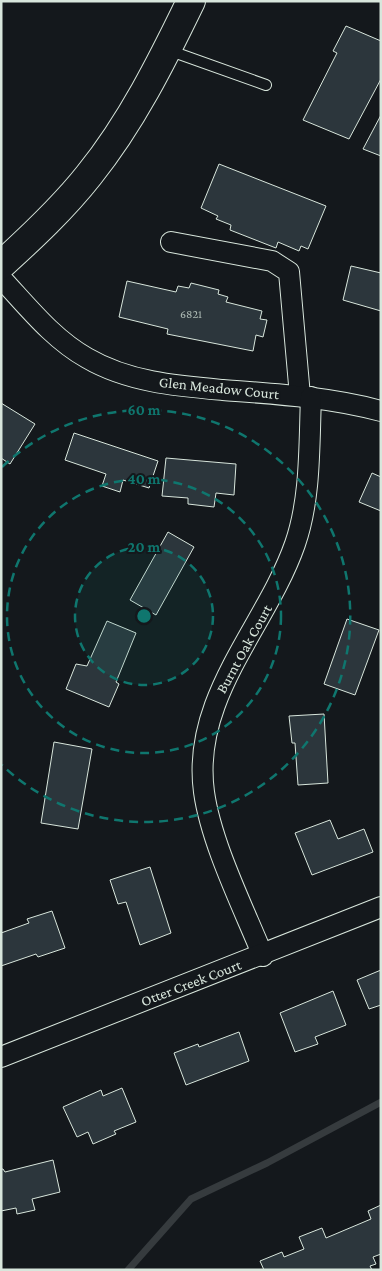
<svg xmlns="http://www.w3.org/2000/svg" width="382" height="1271" font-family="'Crimson Pro',serif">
  <rect width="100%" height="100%" fill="#14181c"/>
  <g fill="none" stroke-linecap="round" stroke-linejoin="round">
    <polyline stroke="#363b3e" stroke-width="7" points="128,1270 191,1199 267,1163 381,1102"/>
  </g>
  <g fill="#2c363c" stroke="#d8e6dc">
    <polygon points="346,26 381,41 381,79 349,139 303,120 337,53 333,51"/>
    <polygon points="381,115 381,156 363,149"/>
    <polygon points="219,164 326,206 308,249 301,246 299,251 278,242 276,248 230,230 231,225 216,219 218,216 201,208"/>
    <polygon points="351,266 381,273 381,311 343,300"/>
    <polygon points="127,281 176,292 178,286 189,288 191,283 219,290 218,294 228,297 226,302 262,311 260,319 267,320 263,337 256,335 253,351 167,334 168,329 119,317"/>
    <polygon points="1,403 35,424 10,464 1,458"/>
    <polygon points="74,433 158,461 149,488 123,480 120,492 102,486 106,474 65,460"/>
    <polygon points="166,458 236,464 234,495 216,493 214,507 188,504 188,498 162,496"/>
    <polygon points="372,473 381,477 381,511 359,502"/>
    <polygon points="168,532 194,547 156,615 130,600"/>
    <polygon points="347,619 379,630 355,695 324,684"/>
    <polygon points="107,621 136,633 116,682 119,684 109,707 66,689 76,664 87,666"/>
    <polygon points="324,714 328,783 298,785 295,743 292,743 289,716"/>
    <polygon points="54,742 92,749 78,829 41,823"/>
    <polygon points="330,820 338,839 364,829 373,852 312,875 295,833"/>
    <polygon points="150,867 171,933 140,945 126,902 118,904 110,880"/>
    <polygon points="52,911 65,948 38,957 36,954 1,966 1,933 29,923 27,919"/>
    <polygon points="381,970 381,1005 369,1009 357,980"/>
    <polygon points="333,991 346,1025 315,1037 318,1044 295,1052 280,1013"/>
    <polygon points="239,1032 249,1061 186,1085 174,1053 198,1044 199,1047"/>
    <polygon points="122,1088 136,1122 114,1131 116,1134 93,1144 88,1132 77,1137 63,1107 101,1090 103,1096"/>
    <polygon points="53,1160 60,1192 32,1199 35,1210 17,1214 16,1208 1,1211 1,1169 3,1169 5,1172"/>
    <polygon points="381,1205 381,1254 373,1257 376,1264 370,1266 372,1270 264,1270 260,1261 282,1252 284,1257 304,1249 299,1237 322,1228 326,1238 371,1219 368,1211"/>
  </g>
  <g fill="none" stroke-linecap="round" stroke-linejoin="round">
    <defs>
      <polyline id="lane" points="168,50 266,85"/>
      <g id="street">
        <polyline points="171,242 272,261 289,272 300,396"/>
        <path d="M1,278C28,307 53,339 87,358C128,382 177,386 223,390C276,394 329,397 381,411"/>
        <path d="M263,956C243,907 211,843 204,792C191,697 266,627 295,544C311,498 309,445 311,397"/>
        <polyline points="1,1057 381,907"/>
      </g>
      <path id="secondary" d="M1,265C32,237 63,208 89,175C131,123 162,61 191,1"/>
    </defs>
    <use href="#lane" stroke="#d8e6dc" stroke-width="12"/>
    <use href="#street" stroke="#d8e6dc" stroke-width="22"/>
    <use href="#secondary" stroke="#d8e6dc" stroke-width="30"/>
    <use href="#lane" stroke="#14181c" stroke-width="10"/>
    <use href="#street" stroke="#14181c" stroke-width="20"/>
    <use href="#secondary" stroke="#14181c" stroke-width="28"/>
  </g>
  <circle cx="144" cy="616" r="69" fill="#0f766e" fill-opacity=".12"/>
  <g fill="none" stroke="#0f766e" stroke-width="2.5" stroke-dasharray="9 6">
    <circle cx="144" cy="616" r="69"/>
    <circle cx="144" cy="616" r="137"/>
    <path d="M2 467A206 206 0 1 1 2 765"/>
  </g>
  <g text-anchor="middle" stroke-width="4" stroke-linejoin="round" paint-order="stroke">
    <g font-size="12" fill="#adbab4">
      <text x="191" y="318">6821</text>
    </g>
    <g font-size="15" fill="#d8e6dc" stroke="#14181c">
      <text transform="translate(219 388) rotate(6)" y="5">Glen Meadow Court</text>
      <text transform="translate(244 649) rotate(-61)" y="5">Burnt Oak Court</text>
      <text transform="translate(191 983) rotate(-21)" y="5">Otter Creek Court</text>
    </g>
  </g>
  <circle cx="144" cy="616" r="8" fill="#0f766e" stroke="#14181c" stroke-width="2.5"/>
  <g font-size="15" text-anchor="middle" font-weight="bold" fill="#0f766e" stroke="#14181c" stroke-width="4" stroke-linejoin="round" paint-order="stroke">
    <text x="144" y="415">60 m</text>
    <text x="144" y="484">40 m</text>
    <text x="144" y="552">20 m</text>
  </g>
  <rect width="382" height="1271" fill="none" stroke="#d8e6dc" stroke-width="5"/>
</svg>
